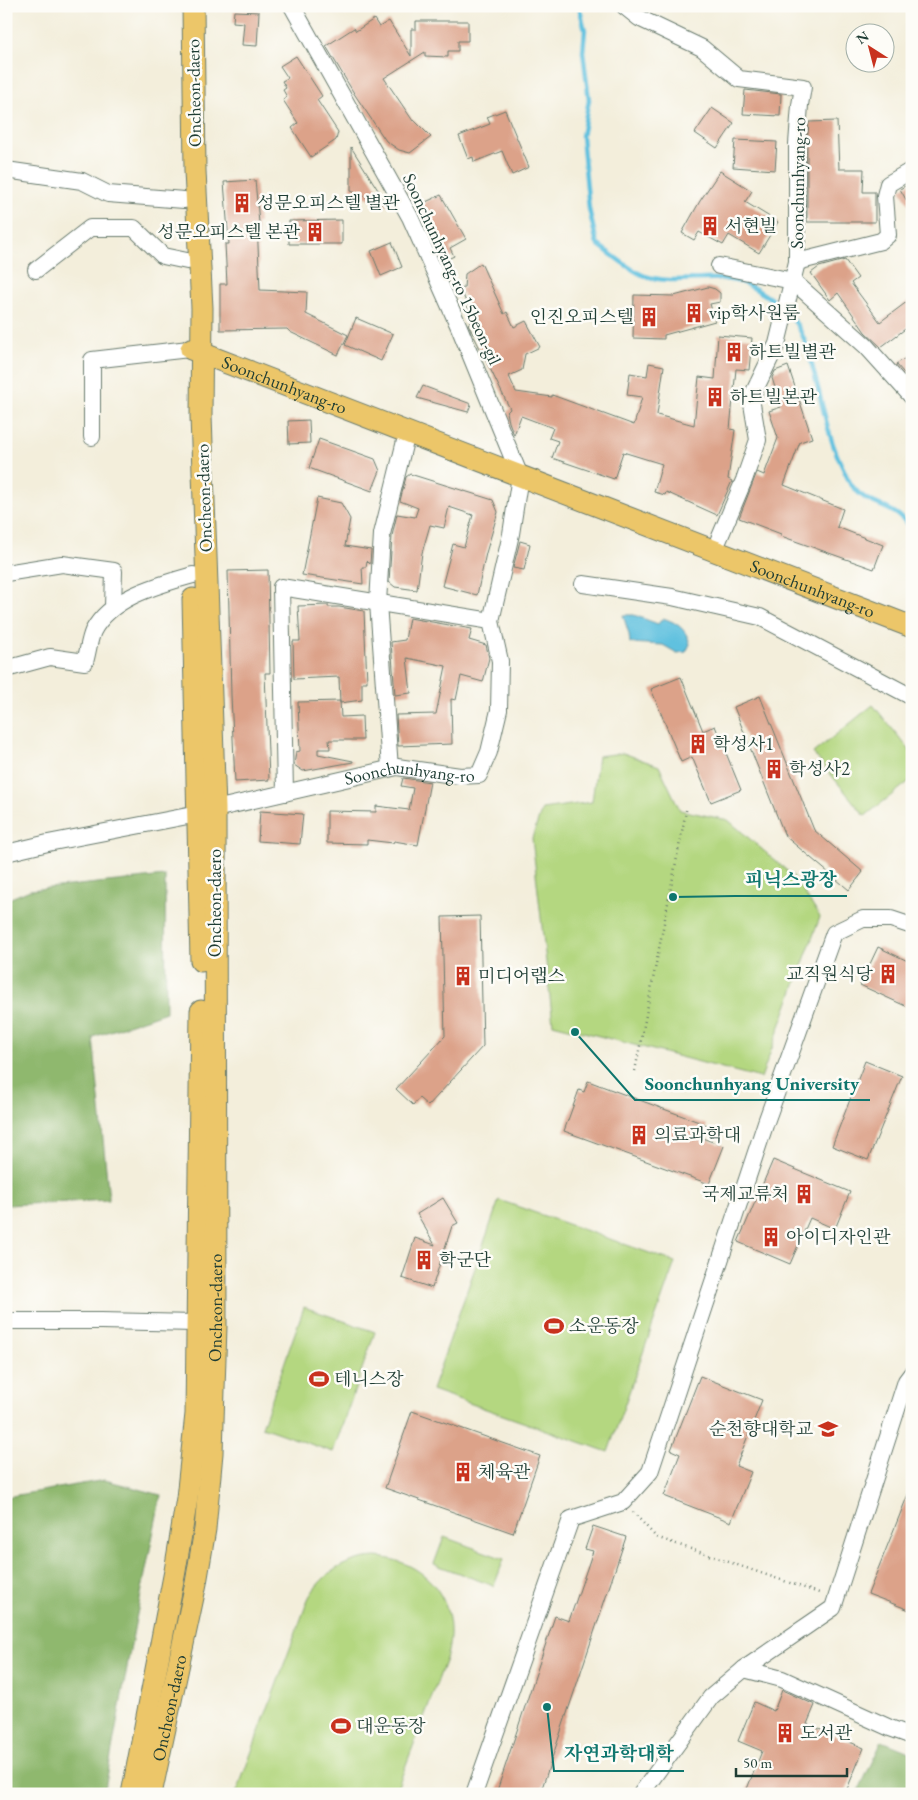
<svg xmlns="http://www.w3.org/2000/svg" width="918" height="1800" font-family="'EB Garamond','Noto Serif KR',serif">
  <rect width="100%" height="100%" fill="#fdfcf7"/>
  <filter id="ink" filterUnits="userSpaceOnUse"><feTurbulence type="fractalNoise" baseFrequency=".02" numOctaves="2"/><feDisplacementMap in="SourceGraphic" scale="10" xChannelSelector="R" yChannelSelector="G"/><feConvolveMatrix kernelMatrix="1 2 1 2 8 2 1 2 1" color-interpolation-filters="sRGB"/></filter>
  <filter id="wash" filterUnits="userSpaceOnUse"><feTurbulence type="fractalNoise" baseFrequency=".0096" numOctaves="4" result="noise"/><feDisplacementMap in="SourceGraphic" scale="20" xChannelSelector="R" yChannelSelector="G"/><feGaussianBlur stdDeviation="1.12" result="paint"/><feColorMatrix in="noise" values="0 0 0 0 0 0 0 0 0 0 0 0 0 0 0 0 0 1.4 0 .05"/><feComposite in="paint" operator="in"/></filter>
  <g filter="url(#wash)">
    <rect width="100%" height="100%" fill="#f3eedb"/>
    <g fill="#b4d780" stroke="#6a8a5a">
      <polygon points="873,705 912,753 912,779 865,816 813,753"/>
      <polygon points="623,753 659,766 680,810 728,820 793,876 820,917 761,1078 553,1024 532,838 542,809 592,802 598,756"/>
      <polygon points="499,1200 675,1262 608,1452 432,1390"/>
      <polygon points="304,1307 375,1332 333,1452 262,1427"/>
      <polygon points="444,1537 504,1559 494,1586 434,1564"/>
      <path d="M376,1557C430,1561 462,1606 446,1659L395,1794H236L309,1597C324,1572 346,1559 376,1557Z"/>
    </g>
    <g fill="#8fb86e" stroke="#577a51">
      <polygon points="165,876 166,1012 93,1037 109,1200 6,1205 6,900 30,890"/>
      <polygon points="105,1480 161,1495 134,1629 104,1794 6,1794 6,1497"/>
      <polygon points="882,1741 912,1753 912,1794 857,1794"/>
    </g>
    <path fill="#61c1df" stroke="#407f8a" d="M623,615H634L658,624L663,618C678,623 686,629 690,644L686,652L677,653L663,645L630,643L629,634Z"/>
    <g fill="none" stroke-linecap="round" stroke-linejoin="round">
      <g stroke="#61c1df" stroke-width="4.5">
        <path d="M579,6L585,30L583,52L589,100L582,136L589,209L597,244C610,253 631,271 645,276C676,286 709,273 740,282C752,285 766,296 777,303L781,307"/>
        <path d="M789,315C804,330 809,353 814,373C823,405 828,439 843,468C846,475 849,483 854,488C870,509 902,504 912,534"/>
      </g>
    </g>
    <g id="blocks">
      <g fill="#dca289">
        <polygon points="234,11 259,12 257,46 242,45 244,23 233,22"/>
        <polygon points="374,19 379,27 389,21 411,56 411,29 416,29 416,21 468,21 468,41 458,41 458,51 448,51 448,57 425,56 425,52 384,78 413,121 414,120 431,137 410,153 399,150 386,141 355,95 326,46 354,28 356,31"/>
        <polygon points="296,56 322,96 317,100 338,132 336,140 311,157 292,128 298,123 283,100 287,97 283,90 286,88 282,81 288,78 280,66"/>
        <polygon points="745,90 781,94 780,116 743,114"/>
        <polygon points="712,108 734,123 717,148 695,133"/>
        <polygon points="505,110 529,167 512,175 502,151 474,162 473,157 468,159 459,136 490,124 487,117"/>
        <polygon points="837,121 839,169 864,169 863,192 875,192 875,222 807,222 807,144 809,122"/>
        <polygon points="735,140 777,142 775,170 733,167"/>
        <polygon points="351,147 388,206 351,191"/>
        <polygon points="720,171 752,191 745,202 778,222 759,253 729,235 723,245 699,232 694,240 682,233 700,201"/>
        <polygon points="255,180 259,223 257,223 260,290 307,292 306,314 348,335 338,355 290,332 287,329 220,330 220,284 227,284 225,244 229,244 224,182"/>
        <polygon points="912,182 912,210 900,189"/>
        <polygon points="441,195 466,239 450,248 454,256 444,261 430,237 432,236 417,206"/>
        <polygon points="342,220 342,244 289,244 289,221"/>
        <polygon points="392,242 402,267 381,276 371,251"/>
        <polygon points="845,260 858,278 851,283 880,322 912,298 912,324 881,347 865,332 838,293 830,300 811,273 819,267"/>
        <polygon points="481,263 504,314 507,312 514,327 526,321 540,347 525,354 522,370 509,376 516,392 552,397 552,395 634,425 642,397 627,395 630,373 647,376 649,363 664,366 657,415 694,425 699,377 715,379 718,335 752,338 749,370 736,369 730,429 735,430 728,479 732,481 717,515 666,492 665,495 654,492 662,464 623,452 614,479 552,458 558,441 549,438 553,428 521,416 514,435 509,422 507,412 510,409 468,324 473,321 461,289 464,288 465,274"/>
        <polygon points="708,287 715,289 720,293 720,302 710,304 715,321 664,335 664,339 633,338 634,295 674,296"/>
        <polygon points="356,318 393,334 381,361 345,345"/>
        <polygon points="912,354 912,382 896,364"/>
        <polygon points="788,366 812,438 800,442 784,485 843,509 837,527 883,545 874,569 781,536 781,534 739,518 757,472 764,475 778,438 769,411 781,407 772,378 775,371"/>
        <polygon points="423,386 471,404 468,412 417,398"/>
        <polygon points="309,420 310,443 289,444 288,421"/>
        <polygon points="319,439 375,459 380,471 372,491 309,468"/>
        <polygon points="410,474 493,500 498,512 486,553 477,595 442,586 453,544 464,547 473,515 449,507 444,528 430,525 422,553 417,590 395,587 389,582 392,536 397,514 415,517 418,508 400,501 406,477"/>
        <polygon points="317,498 341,503 350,519 345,546 371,550 370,564 367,561 366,567 362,567 363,584 302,575"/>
        <polygon points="520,541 530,544 524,570 513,568"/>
        <polygon points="268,570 270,673 265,673 269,780 235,782 231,695 228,571"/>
        <polygon points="328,605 328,607 339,607 364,611 367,682 362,682 362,700 340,703 339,677 294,679 293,641 300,641 298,606"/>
        <polygon points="409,618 472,629 469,640 486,645 489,658 483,682 461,676 456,700 451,699 452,744 398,746 396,715 436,714 446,666 407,658 411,693 395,695 391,642 405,640"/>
        <polygon points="681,677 703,731 715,726 741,790 711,802 692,757 681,762 651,689"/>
        <polygon points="760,696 814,830 863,872 849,890 785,836 734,707"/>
        <polygon points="340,701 341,717 362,716 363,740 329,740 330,749 318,749 318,754 353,761 353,762 303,771 294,765 296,752 300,751 298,702"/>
        <polygon points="403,778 430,782 418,845 394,841 393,843 367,840 367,844 327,843 327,811 376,812 376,806 409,810 413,788 401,786"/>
        <polygon points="260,811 303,814 300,844 258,841"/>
        <polygon points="480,916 483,1046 428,1106 419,1098 413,1105 396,1089 445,1036 442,917"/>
        <polygon points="878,947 912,963 912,1009 860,985"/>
        <polygon points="865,1061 902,1076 868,1160 832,1146"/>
        <polygon points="588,1081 707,1125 702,1138 724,1146 709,1184 564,1131 579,1090 584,1092"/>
        <polygon points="773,1160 850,1192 835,1229 810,1218 790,1264 738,1242"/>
        <polygon points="443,1198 458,1223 452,1226 432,1288 402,1278 415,1238 435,1245 417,1214"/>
        <polygon points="700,1376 762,1400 736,1466 751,1472 731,1522 664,1496 680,1454 671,1450"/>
        <polygon points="412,1411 540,1456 513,1533 385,1488"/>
        <polygon points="911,1487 912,1487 912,1611 868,1594"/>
        <polygon points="593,1526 626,1537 540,1794 496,1794 555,1616 569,1621 593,1551 585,1549"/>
        <polygon points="782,1690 815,1705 807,1724 864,1748 845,1794 745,1794 762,1751 738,1741 754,1702 774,1711"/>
      </g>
    </g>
  </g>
  <g filter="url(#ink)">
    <use href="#blocks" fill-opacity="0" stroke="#697b6e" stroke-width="1"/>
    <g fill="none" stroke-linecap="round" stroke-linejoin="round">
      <defs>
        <g id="minor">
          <polyline points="624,6 639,18 702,48 739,79 803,87 800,105 797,144 797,262 777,344 751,398 758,440 744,480 714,551"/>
          <polyline points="6,170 82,181 108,194 184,200"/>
          <polyline points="797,262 881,241 888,235 885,196 888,184 912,170"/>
          <polyline points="719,266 793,281 866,346 912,397"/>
          <polyline points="36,270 90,228 134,228 163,256 187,261"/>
          <polyline points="92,437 92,360 189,349"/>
          <polyline points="6,573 62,564 114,571 113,607"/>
          <polyline points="583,584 672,597 760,617 912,697"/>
          <path d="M6,669L50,657L85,662C88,652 89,640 93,631C111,597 158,585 193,575"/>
          <polyline points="390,768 378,603 382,534 407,433"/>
          <polyline points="285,793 281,587 491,621"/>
          <path id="s1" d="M215,809L397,767L460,776L479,775L489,752L499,710L500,661L491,621L511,534L520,476L459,327L410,217L292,6"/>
          <polyline points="6,853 48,843 198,814"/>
          <polyline points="6,1321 101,1321 196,1323"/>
          <polyline points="744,1669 782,1679 890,1728 912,1736"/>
          <polyline points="474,1794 571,1519 623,1502 650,1472 766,1122 834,933 863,919 891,919 912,926"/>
          <polyline points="641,1794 711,1697 744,1669 833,1608 906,1381 912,1373"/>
        </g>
        <g id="major">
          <path id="s2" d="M191,349L912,627"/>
          <polyline points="193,599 201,961"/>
          <polyline points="132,1794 175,1571 187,1498 196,1414 201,1011"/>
          <path id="s3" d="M151,1794L196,1583L205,1529L212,1453L216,1326L215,809L201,416L202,308L195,171L193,6"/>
        </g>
      </defs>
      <use href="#minor" stroke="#697b6e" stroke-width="18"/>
      <use href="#major" stroke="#697b6e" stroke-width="23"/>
      <g stroke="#697b6e" stroke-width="2.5" stroke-dasharray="1 4" stroke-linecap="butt">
        <polyline points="635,1071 687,806"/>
        <polyline points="633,1512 656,1537 822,1594"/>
      </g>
      <use href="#minor" stroke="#fff" stroke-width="16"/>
      <use href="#major" stroke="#ecc669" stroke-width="21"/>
    </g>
  </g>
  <defs>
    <symbol id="building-bare" viewBox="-9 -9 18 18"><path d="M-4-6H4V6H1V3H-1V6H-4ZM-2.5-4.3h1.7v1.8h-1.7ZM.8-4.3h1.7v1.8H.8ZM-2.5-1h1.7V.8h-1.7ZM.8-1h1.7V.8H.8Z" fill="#c8321e" stroke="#fdfcf7" stroke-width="2.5" paint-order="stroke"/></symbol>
    <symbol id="stadium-bare" viewBox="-9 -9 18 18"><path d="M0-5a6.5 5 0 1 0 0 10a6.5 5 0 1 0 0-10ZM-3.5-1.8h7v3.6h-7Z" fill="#c8321e" stroke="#fdfcf7" stroke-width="2.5" paint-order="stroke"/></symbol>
    <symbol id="school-bare" viewBox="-9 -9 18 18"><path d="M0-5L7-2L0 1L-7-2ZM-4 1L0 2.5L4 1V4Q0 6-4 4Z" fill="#c8321e" stroke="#fdfcf7" stroke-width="2.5" paint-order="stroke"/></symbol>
  </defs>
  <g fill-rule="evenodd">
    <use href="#building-bare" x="228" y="189" width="28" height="28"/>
    <use href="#building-bare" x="696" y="212" width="28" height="28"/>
    <use href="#building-bare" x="301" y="218" width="28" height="28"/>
    <use href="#building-bare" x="680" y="299" width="28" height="28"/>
    <use href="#building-bare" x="635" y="303" width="28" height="28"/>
    <use href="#building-bare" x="720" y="338" width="28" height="28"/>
    <use href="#building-bare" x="701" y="383" width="28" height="28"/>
    <use href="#building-bare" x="684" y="730" width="28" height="28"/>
    <use href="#building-bare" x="760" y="755" width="28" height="28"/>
    <use href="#building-bare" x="874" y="960" width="28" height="28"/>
    <use href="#building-bare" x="449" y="962" width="28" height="28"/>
    <use href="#building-bare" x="625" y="1121" width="28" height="28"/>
    <use href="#building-bare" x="790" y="1180" width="28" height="28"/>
    <use href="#building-bare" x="757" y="1223" width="28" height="28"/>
    <use href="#building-bare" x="410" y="1246" width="28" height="28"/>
    <use href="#stadium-bare" x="540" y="1312" width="28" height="28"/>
    <use href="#stadium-bare" x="305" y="1365" width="28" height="28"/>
    <use href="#school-bare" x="814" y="1415" width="28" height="28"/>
    <use href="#building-bare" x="449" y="1458" width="28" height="28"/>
    <use href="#stadium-bare" x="327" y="1712" width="28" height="28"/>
    <use href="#building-bare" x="771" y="1719" width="28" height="28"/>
  </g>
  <g text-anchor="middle" stroke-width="5" stroke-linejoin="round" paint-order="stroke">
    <g font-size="18" fill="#1f3d34" stroke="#fdfcf7">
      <text transform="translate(194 93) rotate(-91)" y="6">Oncheon-daero</text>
      <text transform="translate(798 183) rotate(-89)" y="6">Soonchunhyang-ro</text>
      <text transform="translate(452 269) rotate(65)" y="6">Soonchunhyang-ro 15beon-gil</text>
      <text dy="6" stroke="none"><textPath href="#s2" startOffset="100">Soonchunhyang-ro</textPath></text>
      <text transform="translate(204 498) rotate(-92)" y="6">Oncheon-daero</text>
      <text dy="6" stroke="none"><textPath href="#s2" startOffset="666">Soonchunhyang-ro</textPath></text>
      <text dy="6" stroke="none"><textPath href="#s1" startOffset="199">Soonchunhyang-ro</textPath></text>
      <text transform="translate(215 903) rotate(-90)" y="6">Oncheon-daero</text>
      <text dy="6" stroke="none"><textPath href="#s3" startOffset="492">Oncheon-daero</textPath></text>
      <text dy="6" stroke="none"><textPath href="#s3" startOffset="88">Oncheon-daero</textPath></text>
    </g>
    <g font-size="18" fill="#1f3d34" stroke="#fdfcf7" text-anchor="start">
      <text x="257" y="209">성문오피스텔 별관</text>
      <text x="725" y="232">서현빌</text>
      <text x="300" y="238" text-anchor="end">성문오피스텔 본관</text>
      <text x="709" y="319">vip학사원룸</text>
      <text x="634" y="323" text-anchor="end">인진오피스텔</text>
      <text x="749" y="358">하트빌별관</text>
      <text x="730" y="403">하트빌본관</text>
      <text x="713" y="750">학성사1</text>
      <text x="789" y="775">학성사2</text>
      <text x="873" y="980" text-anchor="end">교직원식당</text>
      <text x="478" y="982">미디어랩스</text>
      <text x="654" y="1141">의료과학대</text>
      <text x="789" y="1200" text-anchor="end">국제교류처</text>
      <text x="786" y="1243">아이디자인관</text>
      <text x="439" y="1266">학군단</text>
      <text x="569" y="1332">소운동장</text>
      <text x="334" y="1385">테니스장</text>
      <text x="813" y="1435" text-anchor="end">순천향대학교</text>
      <text x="478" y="1478">체육관</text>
      <text x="356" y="1732">대운동장</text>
      <text x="800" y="1739">도서관</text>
    </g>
  </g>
  <path fill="none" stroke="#0f766e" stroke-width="2" d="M673 897L735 896H847M575 1032L635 1100H870M547 1707L554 1771H684"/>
  <g fill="#0f766e" stroke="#fdfcf7" stroke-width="2">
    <circle cx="673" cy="897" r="5"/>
    <circle cx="575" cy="1032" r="5"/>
    <circle cx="547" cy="1707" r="5"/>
  </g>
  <g font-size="19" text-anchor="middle" font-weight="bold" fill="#0f766e" stroke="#fdfcf7" stroke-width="5" stroke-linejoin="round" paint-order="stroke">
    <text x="791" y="886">피닉스광장</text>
    <text x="752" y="1090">Soonchunhyang University</text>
    <text x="619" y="1760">자연과학대학</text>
  </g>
  <rect width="918" height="1800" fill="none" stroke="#fdfcf7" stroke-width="25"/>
  <g transform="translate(870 48) rotate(324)"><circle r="24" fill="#fdfcf7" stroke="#a4b0a9"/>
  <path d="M0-4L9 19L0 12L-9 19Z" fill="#c8321e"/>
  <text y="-8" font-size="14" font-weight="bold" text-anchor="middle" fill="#1f3d34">N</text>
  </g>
  <path d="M736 1768v8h111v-8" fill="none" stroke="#1f3d34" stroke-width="2.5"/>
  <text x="743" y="1768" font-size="15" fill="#1f3d34" stroke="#fdfcf7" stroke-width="4" paint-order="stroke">50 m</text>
</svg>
